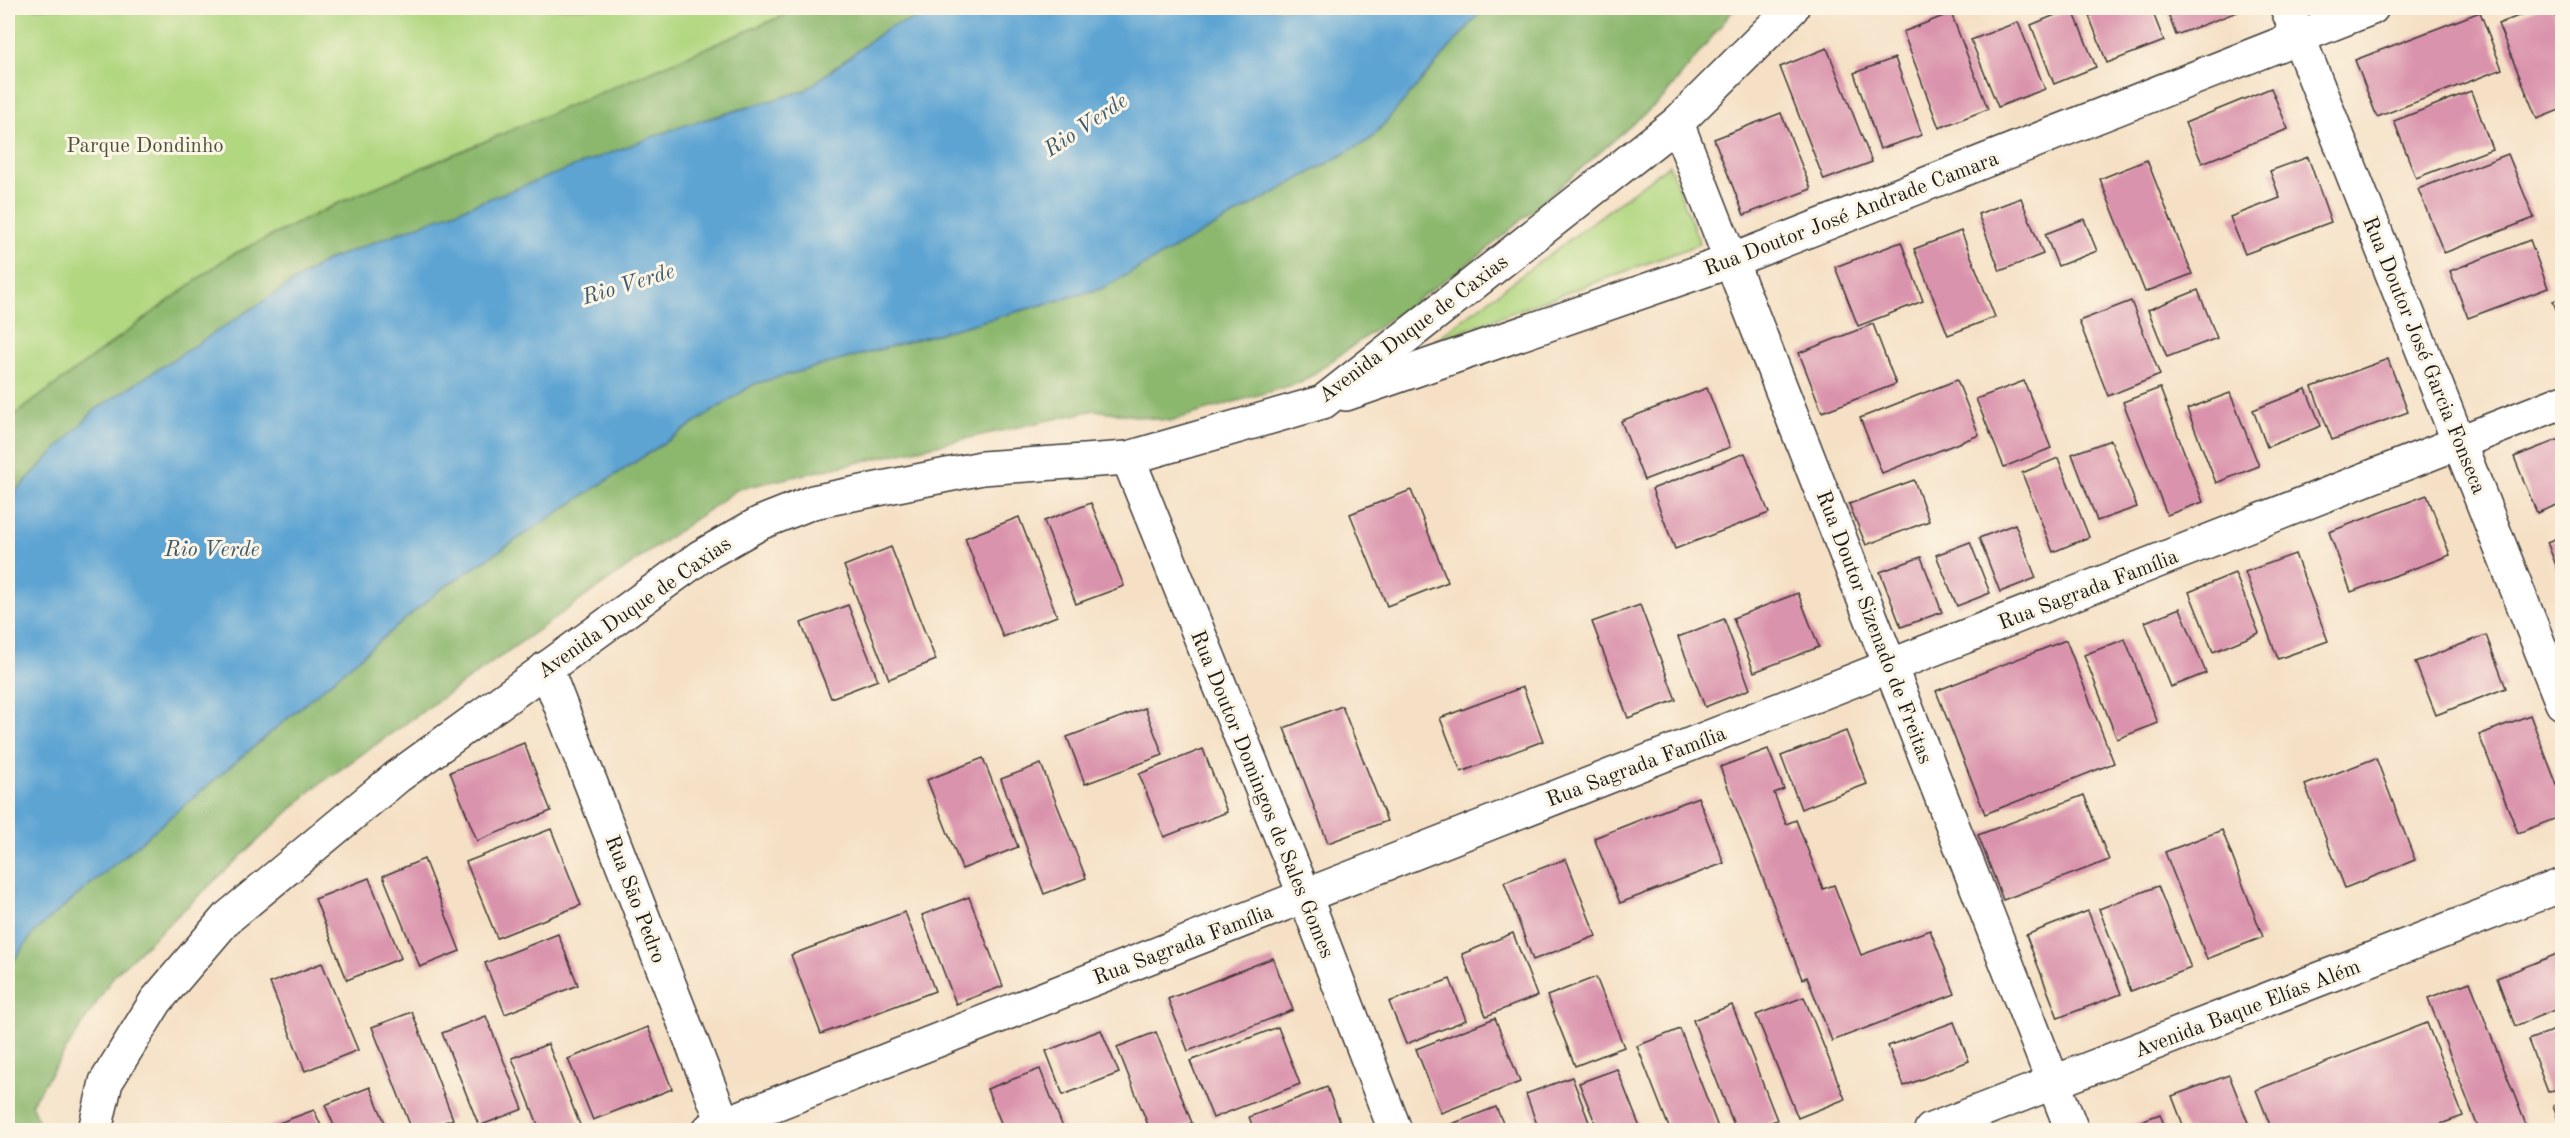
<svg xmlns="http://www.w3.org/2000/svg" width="2570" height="1138" font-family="'Old Standard TT',serif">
  <rect width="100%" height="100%" fill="#fcf5e5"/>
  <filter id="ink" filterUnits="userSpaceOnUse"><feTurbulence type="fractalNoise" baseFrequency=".0167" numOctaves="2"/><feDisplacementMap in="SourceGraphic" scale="12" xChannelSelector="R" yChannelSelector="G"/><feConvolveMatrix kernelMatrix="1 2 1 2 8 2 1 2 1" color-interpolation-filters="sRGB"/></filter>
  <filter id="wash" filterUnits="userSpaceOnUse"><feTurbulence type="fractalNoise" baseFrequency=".008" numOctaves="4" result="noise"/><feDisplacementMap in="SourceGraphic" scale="24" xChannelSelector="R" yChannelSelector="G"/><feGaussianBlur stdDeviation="1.35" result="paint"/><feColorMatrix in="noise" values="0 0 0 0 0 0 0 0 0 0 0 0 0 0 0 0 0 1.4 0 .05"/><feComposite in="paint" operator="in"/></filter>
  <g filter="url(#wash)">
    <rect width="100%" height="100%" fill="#f5e0c5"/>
    <g fill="#b1d780" stroke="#667a4e" stroke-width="1.5">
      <polygon points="8,8 796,8 785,15 343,201 228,257 8,420"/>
      <polygon points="1669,165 1700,244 1434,341"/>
    </g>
    <g fill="#8cb86e" stroke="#546a45" stroke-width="1.5">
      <polygon points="796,8 953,8 889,27 804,91 676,128 96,409 8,499 8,420 228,257 343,201 785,15"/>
      <polygon points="1484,8 1735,8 1664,97 1484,252 1302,382 1170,421 1095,410 738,489 314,788 115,974 31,1104 42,1130 8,1130 8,969 34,932 441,589 754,384 1103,288 1371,139"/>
    </g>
    <polygon fill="#5da4d3" stroke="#3c6078" stroke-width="1.5" points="953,8 1484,8 1371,139 1103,288 754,384 441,589 34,932 8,969 8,499 96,409 327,260 676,128 804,91 889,27"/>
    <g id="blocks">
      <g fill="#da93ac">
        <polygon points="2072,8 2096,67 2054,84 2031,25"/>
        <polygon points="2112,8 2151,8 2164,41 2107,63 2089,16"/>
        <polygon points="2166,8 2238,8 2240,11 2176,35"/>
        <polygon points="2539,8 2552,8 2562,35 2562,109 2537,119 2498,24"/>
        <polygon points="2480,12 2502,69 2377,117 2355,60"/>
        <polygon points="1951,13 1988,109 1939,128 1903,32"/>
        <polygon points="2018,22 2045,89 1998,107 1971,40"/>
        <polygon points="1827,48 1872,162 1824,180 1780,67"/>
        <polygon points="1895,58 1922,135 1880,149 1854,73"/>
        <polygon points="2271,88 2288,129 2202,163 2185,123"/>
        <polygon points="2471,91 2492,149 2416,178 2394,121"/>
        <polygon points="1781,113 1811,189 1744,215 1714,139"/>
        <polygon points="2508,154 2534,218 2444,253 2418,189"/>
        <polygon points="2308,157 2331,222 2245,254 2230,217 2280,198 2270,171"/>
        <polygon points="2147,160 2192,274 2145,292 2100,179"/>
        <polygon points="2021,198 2043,254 2000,271 1978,214"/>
        <polygon points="2084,219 2097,251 2058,266 2045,234"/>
        <polygon points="1961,231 1995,317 1948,335 1914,249"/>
        <polygon points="2530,240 2548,288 2468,318 2450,271"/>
        <polygon points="1901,242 1923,301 1858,326 1835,267"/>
        <polygon points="2198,290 2217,338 2167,357 2148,310"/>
        <polygon points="2562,298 2562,325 2553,301"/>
        <polygon points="2131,301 2160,375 2108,396 2079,321"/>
        <polygon points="1873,324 1896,384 1822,412 1799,353"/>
        <polygon points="2388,359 2408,412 2332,440 2312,387"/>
        <polygon points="1957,380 1979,435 1882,473 1860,418"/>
        <polygon points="2024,381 2051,448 2004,467 1976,399"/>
        <polygon points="1707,388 1730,447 1644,480 1621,421"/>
        <polygon points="2160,388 2203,502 2167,515 2123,402"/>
        <polygon points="2306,389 2321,426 2267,447 2253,410"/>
        <polygon points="2230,393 2259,466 2216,483 2187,409"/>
        <polygon points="2562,438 2562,503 2537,513 2514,457"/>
        <polygon points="2111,440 2137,507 2097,521 2072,454"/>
        <polygon points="1745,453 1769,513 1675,549 1652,489"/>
        <polygon points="2058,458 2089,537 2053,552 2022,473"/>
        <polygon points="1914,480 1929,521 1866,545 1849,504"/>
        <polygon points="1411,490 1448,582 1387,606 1350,514"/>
        <polygon points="2427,495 2450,555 2351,592 2329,532"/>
        <polygon points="1091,503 1124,586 1076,604 1044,521"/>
        <polygon points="1019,517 1057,616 1003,637 965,538"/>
        <polygon points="2015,524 2036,578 2000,592 1979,538"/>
        <polygon points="2562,536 2562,581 2547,542"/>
        <polygon points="1970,542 1990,593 1957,606 1936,555"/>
        <polygon points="891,547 936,660 889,679 844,566"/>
        <polygon points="2295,554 2328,641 2278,659 2245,572"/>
        <polygon points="1921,557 1942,612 1901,627 1880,572"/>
        <polygon points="2235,573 2259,633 2213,652 2189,592"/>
        <polygon points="1798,593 1819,647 1754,672 1733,618"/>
        <polygon points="848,605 878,680 831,698 801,623"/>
        <polygon points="1640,605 1676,700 1628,718 1592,622"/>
        <polygon points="2180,608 2206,673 2171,687 2145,622"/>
        <polygon points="1724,619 1750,689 1705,707 1678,637"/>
        <polygon points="2486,635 2506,688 2436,715 2415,662"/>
        <polygon points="2125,639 2158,723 2117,739 2084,655"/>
        <polygon points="2066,640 2114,763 1985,814 1936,691"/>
        <polygon points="1523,687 1543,741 1461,772 1440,718"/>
        <polygon points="1342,706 1387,821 1328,843 1284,728"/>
        <polygon points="1145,708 1163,755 1085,784 1067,737"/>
        <polygon points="2530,715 2562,798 2562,816 2518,833 2479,735"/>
        <polygon points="1846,731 1867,784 1801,809 1781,756"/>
        <polygon points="524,743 551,811 477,841 450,772"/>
        <polygon points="1203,749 1227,812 1164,837 1139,774"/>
        <polygon points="1768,749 1784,789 1774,793 1786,824 1796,820 1823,889 1834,885 1861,955 1930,930 1955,994 1832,1041 1807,977 1802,979 1720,767"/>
        <polygon points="983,758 1018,847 962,869 927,780"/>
        <polygon points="2376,758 2415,860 2345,888 2305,785"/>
        <polygon points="1041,764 1086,878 1044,894 1001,779"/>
        <polygon points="2084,795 2109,860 2003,900 1978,835"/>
        <polygon points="1698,797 1724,863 1620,903 1594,838"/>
        <polygon points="551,829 581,905 497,938 466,862"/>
        <polygon points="2222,830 2263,937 2207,959 2165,852"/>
        <polygon points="424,859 460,951 420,967 383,876"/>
        <polygon points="1566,859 1596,936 1533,960 1504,882"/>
        <polygon points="369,878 401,958 347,980 315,899"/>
        <polygon points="2158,886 2191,968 2131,991 2099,909"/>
        <polygon points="969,897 1003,986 956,1004 922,915"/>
        <polygon points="2088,911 2121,994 2058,1018 2026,935"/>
        <polygon points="905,912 935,991 821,1034 791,955"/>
        <polygon points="1513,933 1537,996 1486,1016 1462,954"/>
        <polygon points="558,934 578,985 505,1014 485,963"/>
        <polygon points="2562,952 2562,1007 2515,1026 2497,978"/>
        <polygon points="1273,958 1293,1010 1188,1051 1168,999"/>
        <polygon points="322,963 358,1050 305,1071 270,983"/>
        <polygon points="1596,977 1624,1047 1575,1066 1547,996"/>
        <polygon points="1450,979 1466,1020 1406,1044 1389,1002"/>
        <polygon points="2470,982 2528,1130 2479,1130 2428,998"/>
        <polygon points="1804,997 1845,1099 1798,1118 1756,1015"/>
        <polygon points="1732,1005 1777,1120 1749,1130 1736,1130 1693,1020"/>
        <polygon points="412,1012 453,1119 423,1130 412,1130 372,1027"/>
        <polygon points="486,1016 523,1109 479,1126 442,1033"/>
        <polygon points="1495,1018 1520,1082 1441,1113 1416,1049"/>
        <polygon points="1954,1022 1969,1061 1904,1086 1888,1046"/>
        <polygon points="2427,1023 2463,1116 2424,1130 2272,1130 2256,1090"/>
        <polygon points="648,1027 672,1089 593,1120 568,1059"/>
        <polygon points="1278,1027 1300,1084 1213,1118 1190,1061"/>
        <polygon points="2562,1027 2562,1087 2548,1092 2528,1040"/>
        <polygon points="1680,1029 1719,1130 1670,1130 1637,1046"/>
        <polygon points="1101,1030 1119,1073 1063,1095 1046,1051"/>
        <polygon points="1156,1032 1192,1123 1173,1130 1150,1130 1117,1047"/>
        <polygon points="548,1044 582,1130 540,1130 512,1058"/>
        <polygon points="1040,1069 1064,1130 1004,1130 987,1089"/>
        <polygon points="1617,1069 1641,1130 1598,1130 1579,1083"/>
        <polygon points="2229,1075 2251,1130 2185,1130 2172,1096"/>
        <polygon points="1572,1077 1592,1130 1539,1130 1526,1094"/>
        <polygon points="370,1087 388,1130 336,1130 325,1105"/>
        <polygon points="1327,1087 1343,1130 1254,1130 1249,1117"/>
        <polygon points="2562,1103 2562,1130 2553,1106"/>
        <polygon points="1496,1107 1506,1130 1436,1130"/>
        <polygon points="314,1110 323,1130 260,1130"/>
        <polygon points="2160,1114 2166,1130 2117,1130"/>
      </g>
    </g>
  </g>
  <g filter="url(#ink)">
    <use href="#blocks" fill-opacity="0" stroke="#3d3935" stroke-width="1.5"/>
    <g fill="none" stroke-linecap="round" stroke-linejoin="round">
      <defs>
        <g id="street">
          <polyline points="2287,8 2562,703"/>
          <polyline points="1677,123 2072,1130"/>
          <polyline points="1346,394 1731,261 2372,8"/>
          <polyline points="1128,458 1305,896 1395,1130"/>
          <polyline points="546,668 726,1130"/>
          <polyline points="95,1130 106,1082 156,1001 226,919 397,777 700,557 760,523 813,502 982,468 1128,458 1323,402 1677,123 1792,8"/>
          <polyline points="709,1130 2562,402"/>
          <polyline points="1931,1130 2562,885"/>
        </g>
      </defs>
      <use href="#street" stroke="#3d3935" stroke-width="36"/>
      <use href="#street" stroke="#fff" stroke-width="33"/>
    </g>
  </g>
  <g text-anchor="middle" stroke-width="6" stroke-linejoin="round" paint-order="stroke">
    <g font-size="21" fill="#49543a" stroke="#fcf5e5">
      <text x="145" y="152">Parque Dondinho</text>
    </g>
    <g font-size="21" fill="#1c1c1c" stroke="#fcf5e5">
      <text transform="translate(1851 213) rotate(-21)" y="7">Rua Doutor José Andrade Camara</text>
      <text transform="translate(1413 328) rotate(-37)" y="7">Avenida Duque de Caxias</text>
      <text transform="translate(2425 355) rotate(68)" y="7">Rua Doutor José Garcia Fonseca</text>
      <text transform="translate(2088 589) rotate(-21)" y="7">Rua Sagrada Família</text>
      <text transform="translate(634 607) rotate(-35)" y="7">Avenida Duque de Caxias</text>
      <text transform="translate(1875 627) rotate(69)" y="7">Rua Doutor Sizenado de Freitas</text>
      <text transform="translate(1636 766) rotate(-21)" y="7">Rua Sagrada Família</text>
      <text transform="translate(1263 794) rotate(68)" y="7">Rua Doutor Domingos de Sales Gomes</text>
      <text transform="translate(636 899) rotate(69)" y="7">Rua São Pedro</text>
      <text transform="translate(1183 944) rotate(-21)" y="7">Rua Sagrada Família</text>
      <text transform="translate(2247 1008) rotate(-21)" y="7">Avenida Baque Elías Além</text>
    </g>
    <g font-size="22" font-style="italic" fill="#39596e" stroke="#fcf5e5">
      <text transform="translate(1085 124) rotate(-34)" y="8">Rio Verde</text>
      <text transform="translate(628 283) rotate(-17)" y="8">Rio Verde</text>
      <text x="212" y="556">Rio Verde</text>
    </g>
  </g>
  <rect width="2570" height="1138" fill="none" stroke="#fcf5e5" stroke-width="30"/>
</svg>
